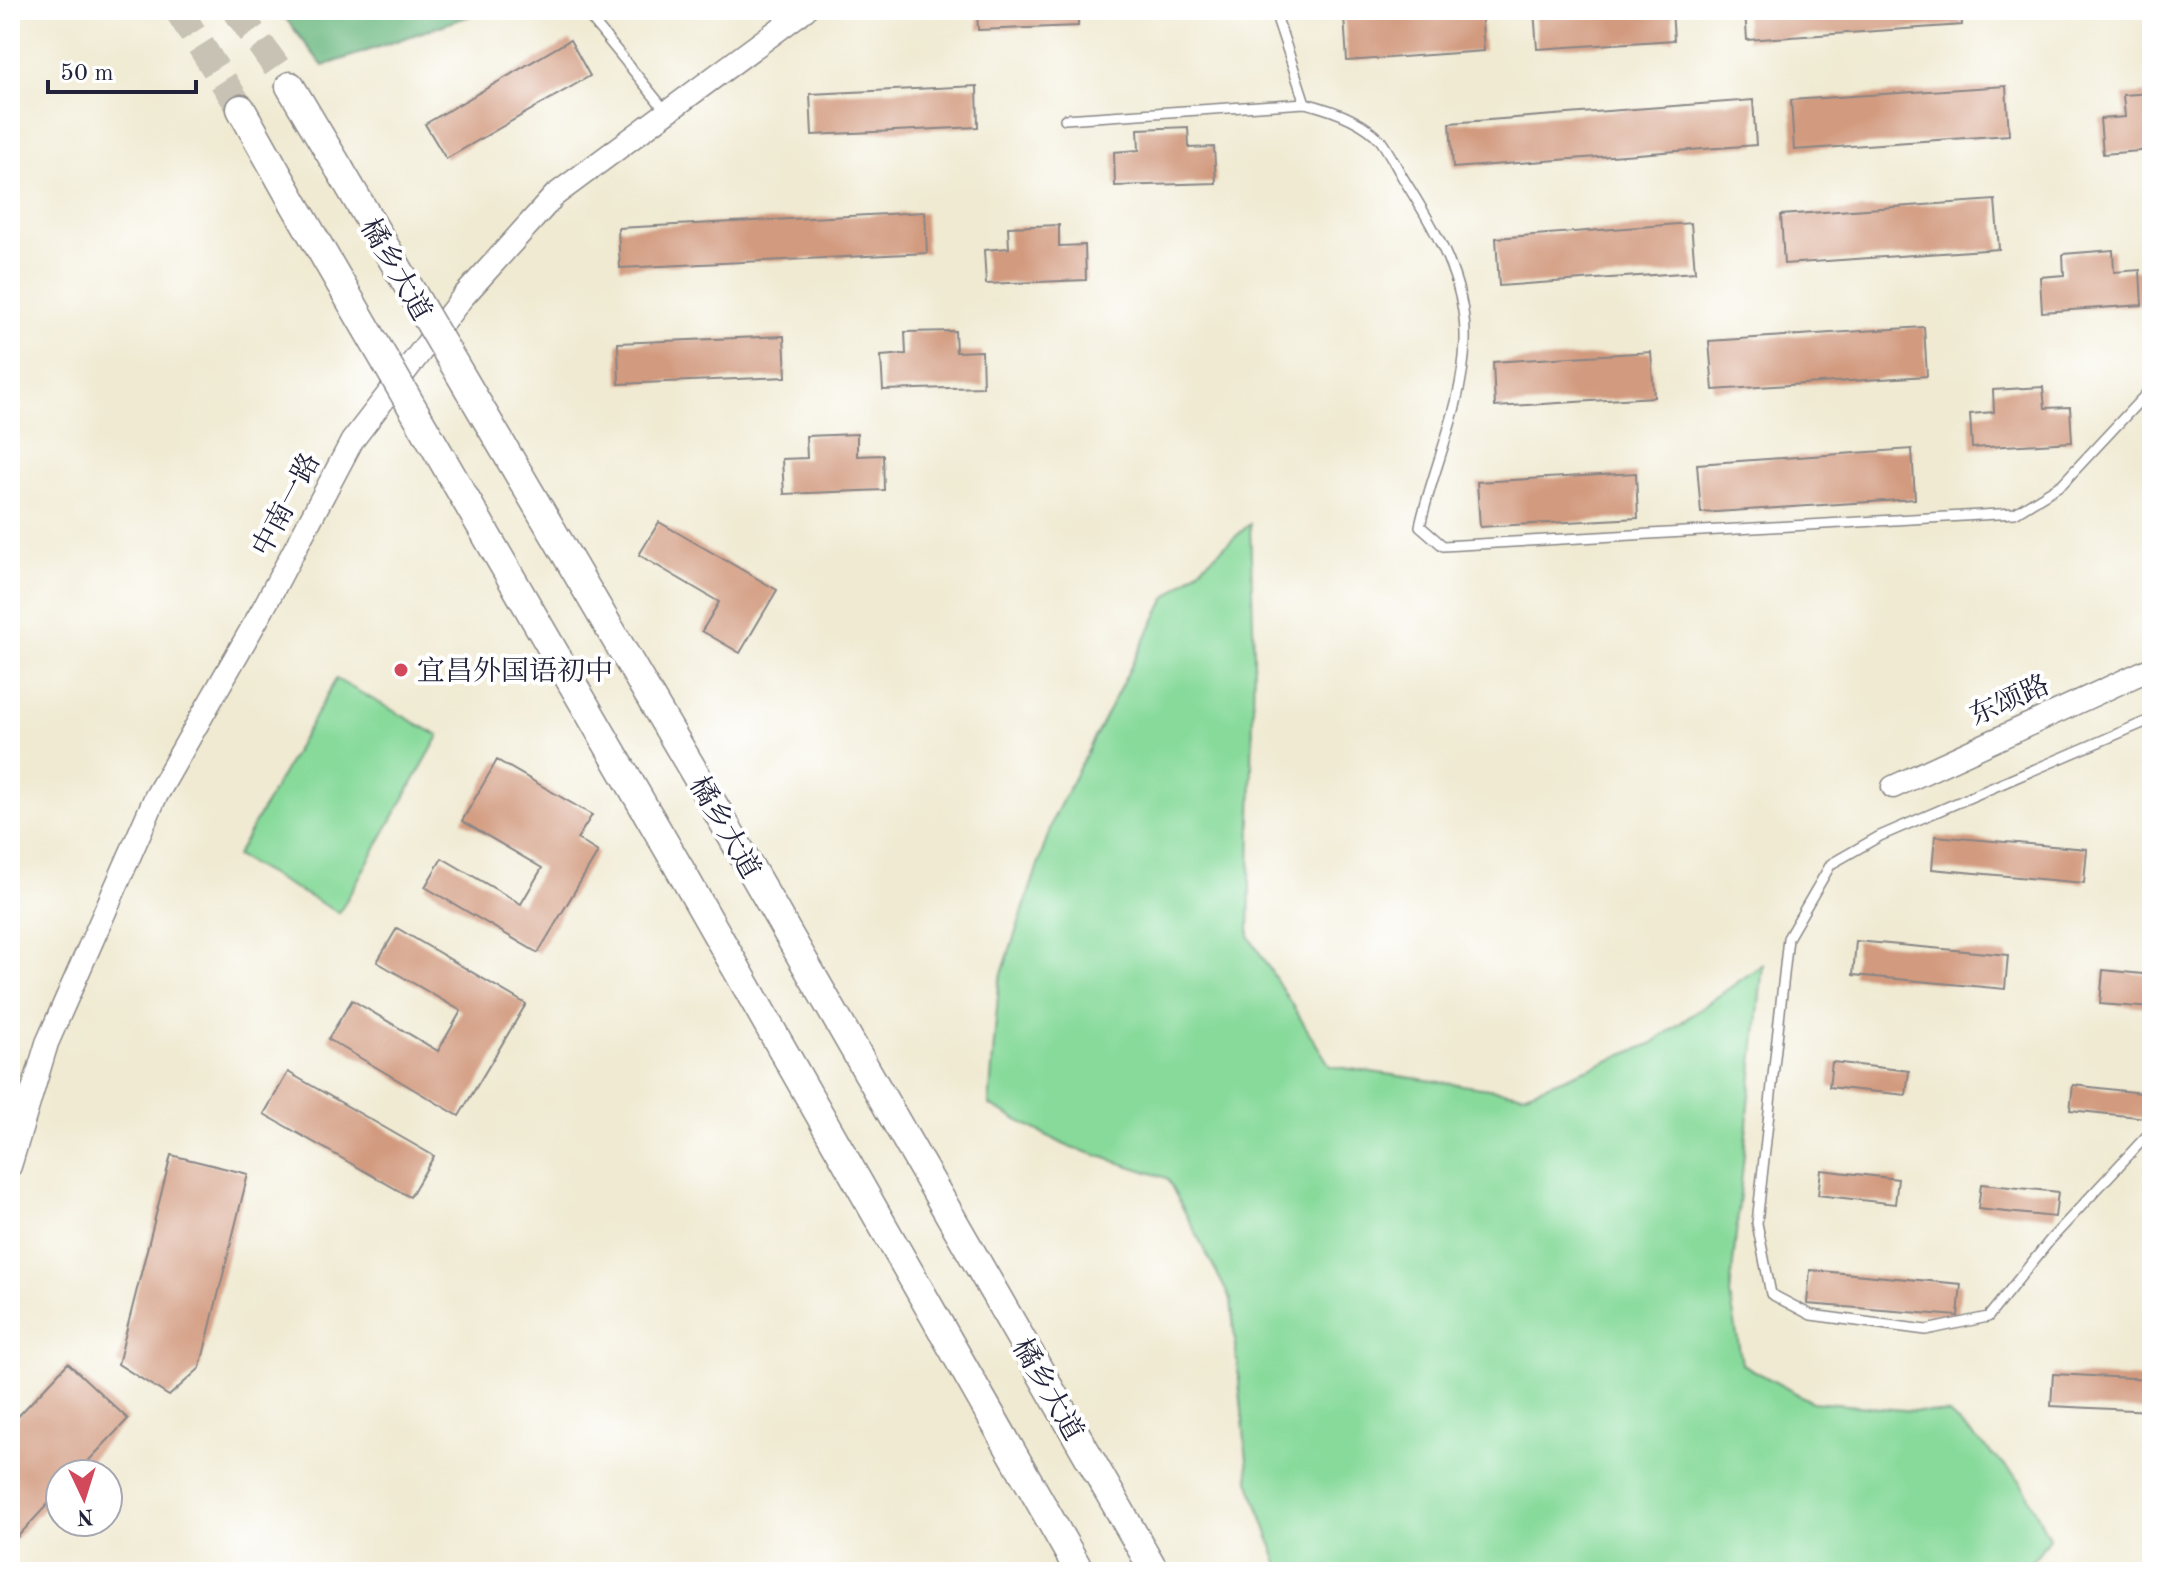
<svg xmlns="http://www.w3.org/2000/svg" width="2162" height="1582" font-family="'Old Standard TT','Noto Serif SC',serif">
  <rect width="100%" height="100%" fill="#fff"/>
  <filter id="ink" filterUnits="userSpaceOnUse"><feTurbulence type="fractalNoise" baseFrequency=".0125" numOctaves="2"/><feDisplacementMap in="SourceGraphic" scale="16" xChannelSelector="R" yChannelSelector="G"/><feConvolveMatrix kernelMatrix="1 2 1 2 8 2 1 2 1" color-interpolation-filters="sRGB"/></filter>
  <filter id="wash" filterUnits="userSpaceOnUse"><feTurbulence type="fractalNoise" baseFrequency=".006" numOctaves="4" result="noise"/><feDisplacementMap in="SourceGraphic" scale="32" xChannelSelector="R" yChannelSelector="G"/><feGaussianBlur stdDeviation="1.8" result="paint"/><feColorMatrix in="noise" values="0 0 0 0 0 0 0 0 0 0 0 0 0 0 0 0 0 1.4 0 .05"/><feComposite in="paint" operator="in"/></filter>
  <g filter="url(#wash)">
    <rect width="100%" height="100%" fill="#f0ead2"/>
    <g fill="#88da9b" stroke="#557e6b" stroke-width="2">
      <polygon points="1250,524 1254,656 1249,936 1330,1066 1523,1094 1651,1044 1763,964 1730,1294 1742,1364 1812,1402 1949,1414 2021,1481 2049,1538 2025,1572 1281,1572 1249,1480 1231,1300 1167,1178 1065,1145 989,1105 999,983 1054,817 1166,598"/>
      <polygon points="336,679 439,736 339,913 236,856"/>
    </g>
    <polygon fill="#6eba83" stroke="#486e5f" stroke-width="2" points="279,10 487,10 323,66"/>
    <g id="blocks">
      <g fill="#d29a7e">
        <polygon points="977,10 1078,10 1078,26 978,30"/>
        <polygon points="1428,10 1481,10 1484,51 1347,61 1344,16"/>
        <polygon points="1534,10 1672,10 1674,40 1537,49"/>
        <polygon points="1745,10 1961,10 1962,25 1747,40"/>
        <polygon points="570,40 590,76 446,159 425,124"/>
        <polygon points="977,86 978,127 812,135 810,94"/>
        <polygon points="2006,86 2009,135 1794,150 1791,100"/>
        <polygon points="2152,93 2152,150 2103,154 2100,119 2125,117 2123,95"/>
        <polygon points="1753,100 1756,145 1453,168 1450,123"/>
        <polygon points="1188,127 1189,148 1214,147 1216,183 1115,186 1114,152 1139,150 1138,129"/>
        <polygon points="1995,200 1999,249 1784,264 1781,215"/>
        <polygon points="925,212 927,253 620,268 618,228"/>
        <polygon points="1691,223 1695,272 1499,286 1496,238"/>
        <polygon points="1059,225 1059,246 1085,245 1086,280 986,284 984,250 1009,248 1008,227"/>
        <polygon points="2113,250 2114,272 2140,270 2142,305 2042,312 2040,277 2064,275 2063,254"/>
        <polygon points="1924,327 1927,376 1713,390 1709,341"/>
        <polygon points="955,331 956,352 982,351 983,387 883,390 881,356 906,354 905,332"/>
        <polygon points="784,336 786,377 619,384 618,343"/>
        <polygon points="1651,352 1654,397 1495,407 1493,362"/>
        <polygon points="2043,387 2045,408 2070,407 2072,442 1972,448 1970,414 1994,412 1993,390"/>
        <polygon points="857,434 857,456 883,455 884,490 784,494 782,459 807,458 806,436"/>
        <polygon points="1912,449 1915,499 1701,513 1697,464"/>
        <polygon points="1636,473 1638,518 1480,527 1477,482"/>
        <polygon points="659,522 777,590 740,653 702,631 719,602 639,555"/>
        <polygon points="497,760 592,815 577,839 598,852 538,953 425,887 442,858 521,904 542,868 462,821"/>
        <polygon points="1935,836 2087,849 2084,883 1932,869"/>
        <polygon points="397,928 526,1004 459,1116 328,1039 352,1000 438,1051 461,1011 377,962"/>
        <polygon points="1856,941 2008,955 2005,989 1853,975"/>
        <polygon points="2103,970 2152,975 2152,1008 2100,1004"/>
        <polygon points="1832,1062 1909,1071 1906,1095 1829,1087"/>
        <polygon points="288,1072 434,1156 410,1197 264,1114"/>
        <polygon points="2073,1085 2150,1094 2147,1118 2070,1110"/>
        <polygon points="171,1155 248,1174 200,1368 169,1396 118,1364"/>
        <polygon points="1821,1170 1898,1179 1895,1204 1818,1195"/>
        <polygon points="1981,1184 2058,1192 2055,1217 1978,1209"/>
        <polygon points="1810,1270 1961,1284 1958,1316 1807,1304"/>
        <polygon points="68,1363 128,1419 76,1474 60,1474 60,1491 10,1545 10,1425"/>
        <polygon points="2053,1374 2152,1379 2152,1411 2051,1406"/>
      </g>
    </g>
  </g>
  <g filter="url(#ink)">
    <use href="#blocks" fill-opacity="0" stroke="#898686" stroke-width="2"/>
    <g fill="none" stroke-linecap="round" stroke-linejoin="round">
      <g stroke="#c7c2b4" stroke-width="28" stroke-dasharray="28 14" stroke-linecap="butt">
        <polyline points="178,10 241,109"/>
        <polyline points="236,10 290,86"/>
      </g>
      <defs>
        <g id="service">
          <polyline points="584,10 665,110"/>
          <polyline points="1279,10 1278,21 1305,103"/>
          <path d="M1065,119L1305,103C1329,109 1364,121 1381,141C1389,152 1396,166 1403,178C1434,227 1467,281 1465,342C1463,406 1434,464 1420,526L1443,546L2015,513L2062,484L2146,394L2152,381"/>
          <polyline points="2152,719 1880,836 1831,864 1788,938 1757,1223 1771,1294 1811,1315 1926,1330 1988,1317 2051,1239 2152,1130"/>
        </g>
        <g id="tertiary">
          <polyline points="1893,787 2152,668"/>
          <polyline points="10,1166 47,1043 155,798 263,609 352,441 462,298 555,195 805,10"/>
        </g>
        <g id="primary">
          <polyline points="290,86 340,170"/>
          <polyline points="241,109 292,200"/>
          <polyline points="737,845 1155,1572"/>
          <polyline points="678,866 1080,1572"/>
        </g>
      </defs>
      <use href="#service" stroke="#898686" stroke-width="12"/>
      <use href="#tertiary" stroke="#898686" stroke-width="25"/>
      <use href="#primary" stroke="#898686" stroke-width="31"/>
      <use href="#service" stroke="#fff" stroke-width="9"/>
      <use href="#tertiary" stroke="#fff" stroke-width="22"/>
      <use href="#primary" stroke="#fff" stroke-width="28"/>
      <defs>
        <g id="primary-bridge">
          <polyline points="340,170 737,845"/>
          <polyline points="292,200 678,866"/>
        </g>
      </defs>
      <use href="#primary-bridge" stroke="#898686" stroke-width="31" stroke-linecap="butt"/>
      <use href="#primary-bridge" stroke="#fff" stroke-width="28"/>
    </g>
  </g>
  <circle fill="#d1495b" stroke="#fff" stroke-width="3" cx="401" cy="670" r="8"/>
  <g text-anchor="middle" stroke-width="8" stroke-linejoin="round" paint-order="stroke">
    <g font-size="28" fill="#22223b" stroke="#fff">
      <text transform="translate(397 269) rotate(60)" y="10">橘乡大道</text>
      <text transform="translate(285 504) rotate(-62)" y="10">中南一路</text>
      <text transform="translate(2009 699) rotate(-24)" y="10">东颂路</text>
      <text transform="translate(726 827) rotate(60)" y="10">橘乡大道</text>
      <text transform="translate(1049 1389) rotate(60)" y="10">橘乡大道</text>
    </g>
    <g font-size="28" fill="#22223b" stroke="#fff" text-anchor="start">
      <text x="417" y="680">宜昌外国语初中</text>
    </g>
  </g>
  <rect width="2162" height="1582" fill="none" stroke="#fff" stroke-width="40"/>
  <g transform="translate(84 1498) rotate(176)"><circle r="38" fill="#ffffff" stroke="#a7a7b1" stroke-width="2"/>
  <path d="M0-6L14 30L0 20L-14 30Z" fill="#d1495b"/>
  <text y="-12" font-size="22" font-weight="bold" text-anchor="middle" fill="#22223b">N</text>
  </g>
  <path d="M48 80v12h148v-12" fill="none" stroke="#22223b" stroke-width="4"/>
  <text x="60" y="80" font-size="24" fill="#22223b" stroke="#ffffff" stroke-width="6" paint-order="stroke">50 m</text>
</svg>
